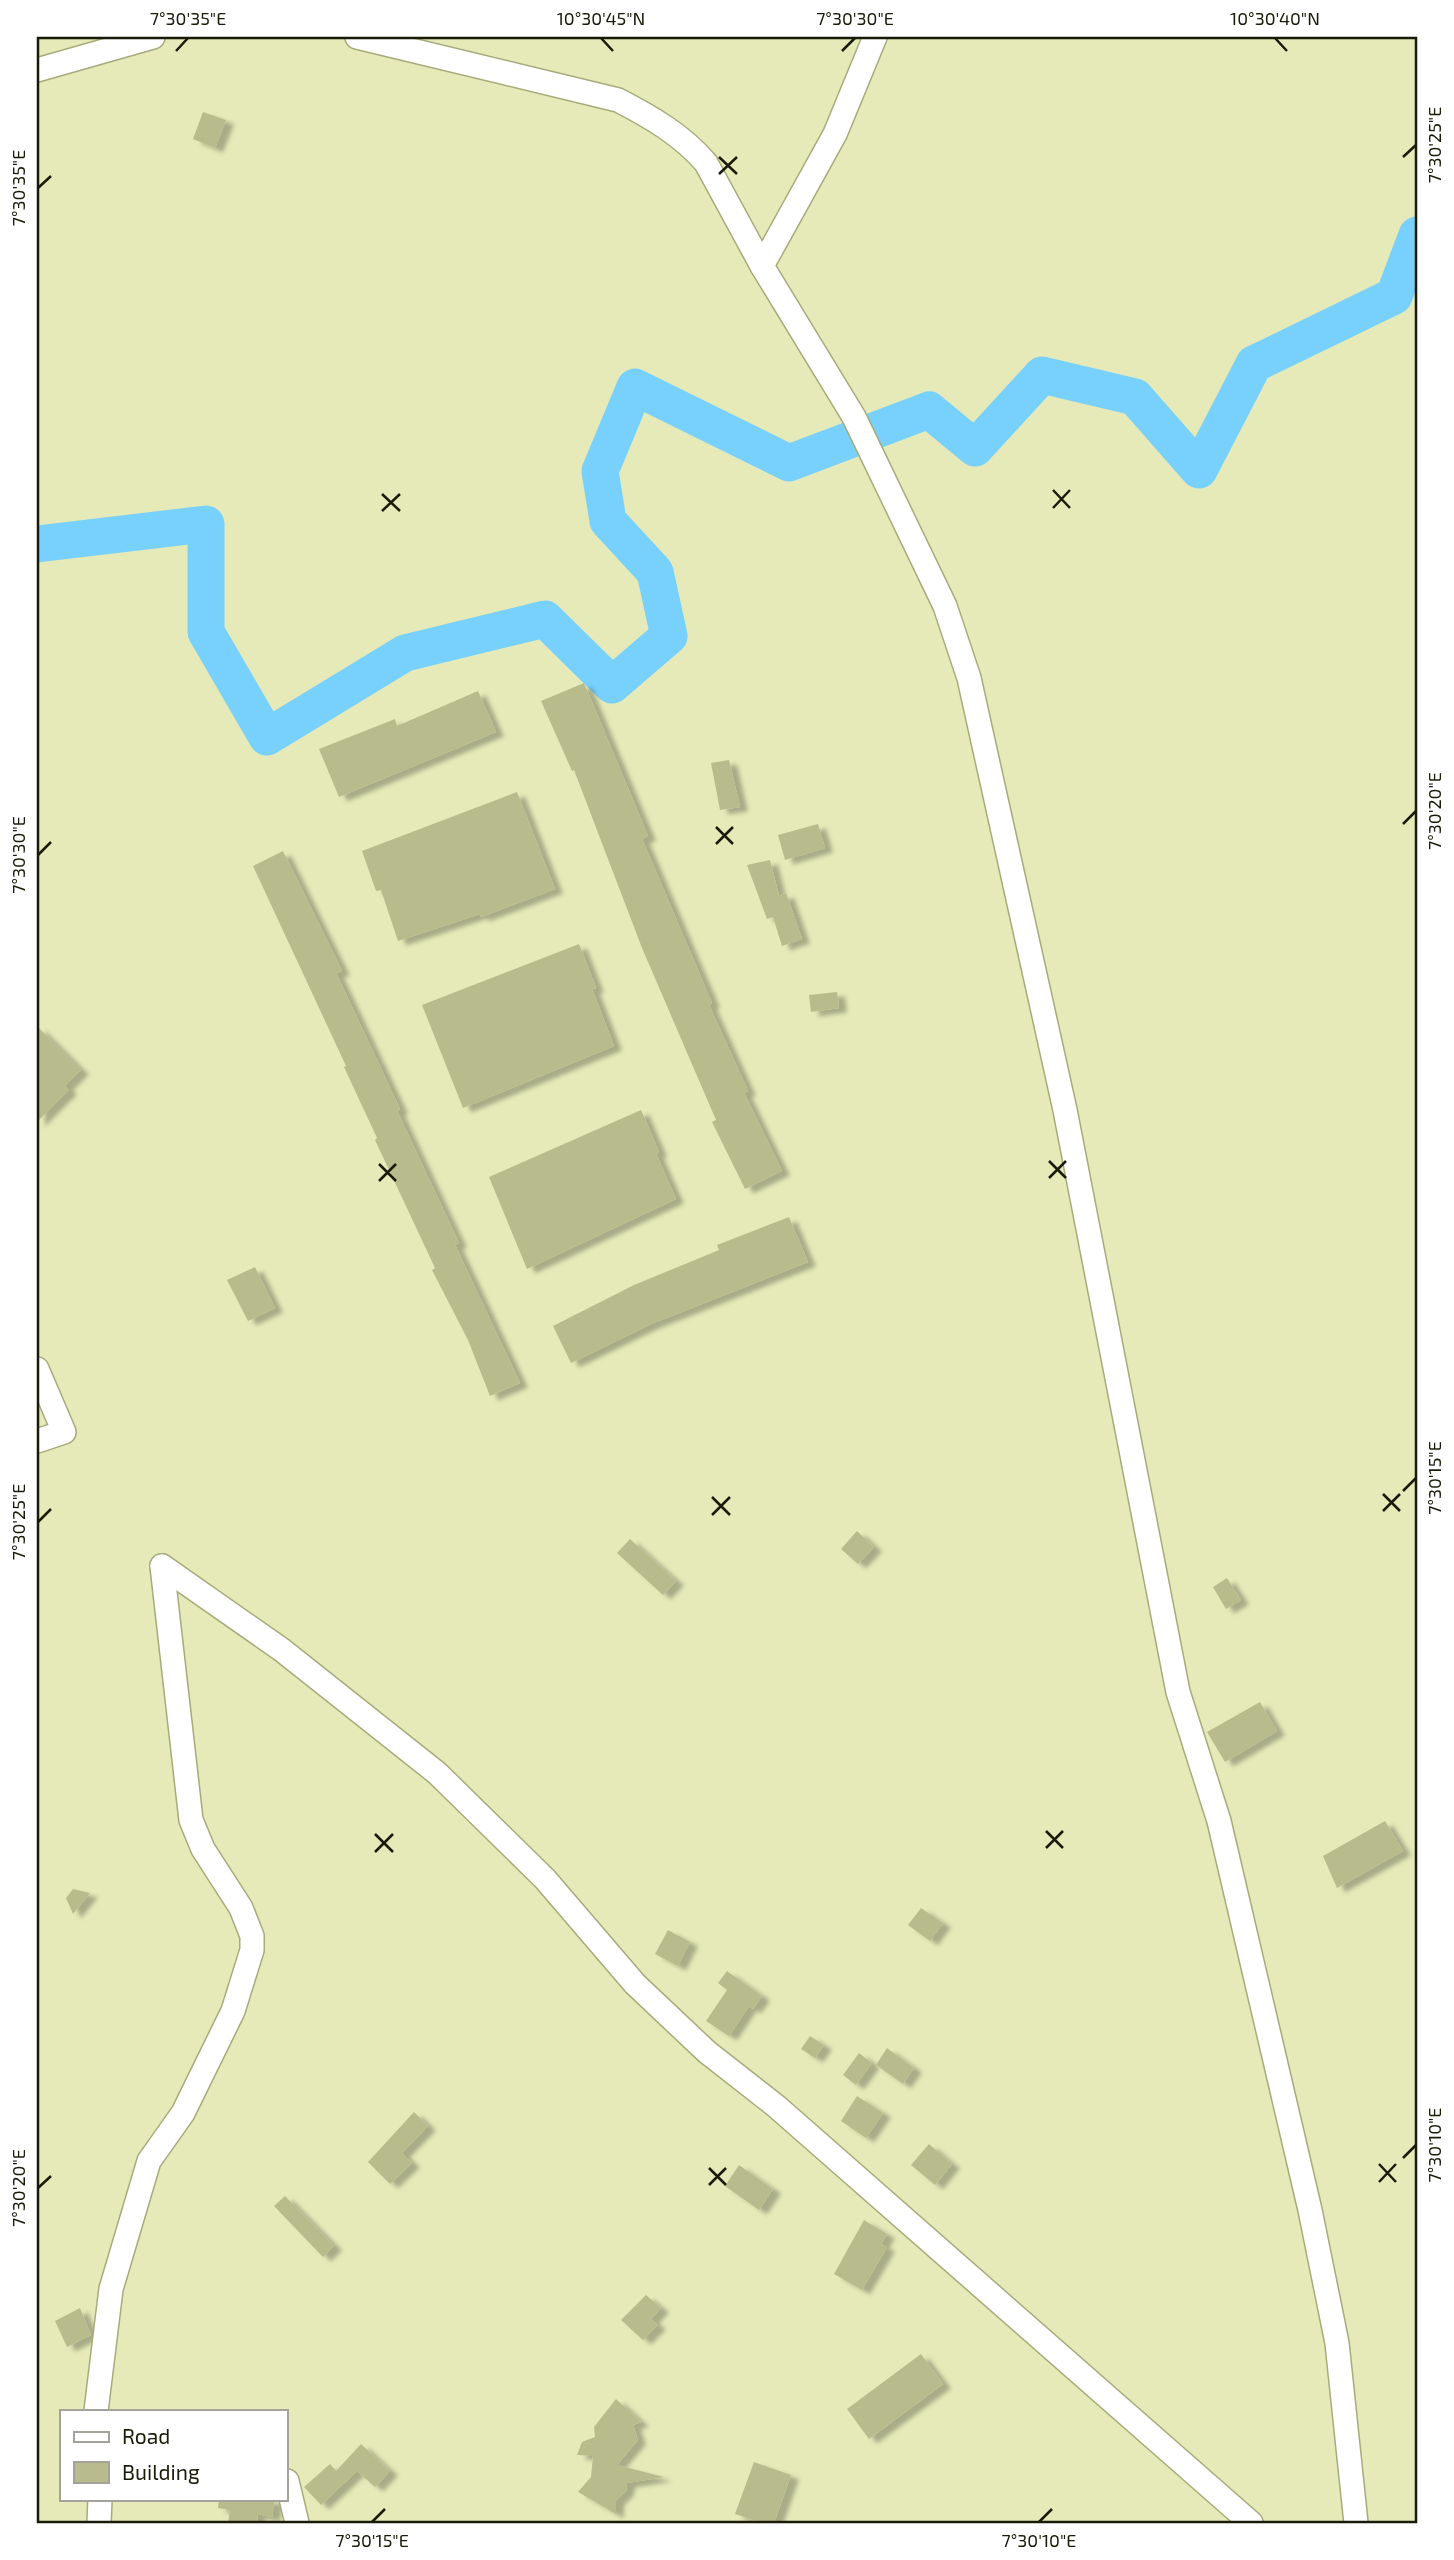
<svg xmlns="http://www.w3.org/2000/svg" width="1454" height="2560" font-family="'Exo 2',sans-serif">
  <defs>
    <filter id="shadow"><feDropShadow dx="8" dy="4.5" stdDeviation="2" flood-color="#0004"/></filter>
  </defs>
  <rect width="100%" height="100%" fill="#e5eab8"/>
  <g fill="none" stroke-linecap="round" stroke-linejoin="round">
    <polyline stroke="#78d0fc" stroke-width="37" points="37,544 206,524 206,632 267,737 405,653 545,619 612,685 669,636 655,572 608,521 600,471 635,387 789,463 929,410 975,448 1042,375 1135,397 1199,470 1254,364 1394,296 1417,235"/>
  </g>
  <g fill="#b8bc8c" filter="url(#shadow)">
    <polygon points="203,112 226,120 215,148 193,139"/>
    <polygon points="584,683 648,836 642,839 712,1003 709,1005 748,1091 744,1093 782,1171 745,1189 712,1122 716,1120 642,948 574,770 572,771 541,701"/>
    <polygon points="478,691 496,732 339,797 319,749 395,719 397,726"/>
    <polygon points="729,760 740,807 720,810 711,763"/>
    <polygon points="517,792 555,889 481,917 480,914 398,941 381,890 376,891 362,851"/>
    <polygon points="818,824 825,848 785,860 778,835"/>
    <polygon points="283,851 342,971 336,973 400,1109 397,1111 459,1243 455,1245 520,1383 490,1396 468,1340 432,1270 435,1268 375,1140 377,1138 344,1067 346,1066 253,866"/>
    <polygon points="770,860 779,896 786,893 802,939 782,946 773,917 767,919 747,865"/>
    <polygon points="579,944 596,988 592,989 614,1046 463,1108 422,1005"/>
    <polygon points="837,992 839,1008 811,1012 809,995"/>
    <polygon points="37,1026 81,1070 65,1086 69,1090 37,1122"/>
    <polygon points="641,1110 659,1152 656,1154 676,1199 527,1269 489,1177"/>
    <polygon points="789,1217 808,1262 651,1324 571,1363 553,1326 634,1285 719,1250 717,1245"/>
    <polygon points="255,1267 275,1308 248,1321 227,1280"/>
    <polygon points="857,1531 874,1547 858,1564 841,1549"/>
    <polygon points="630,1539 676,1581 663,1595 617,1553"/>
    <polygon points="1227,1578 1241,1600 1226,1609 1213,1587"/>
    <polygon points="1260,1702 1277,1731 1225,1762 1207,1732"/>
    <polygon points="1385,1821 1403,1851 1337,1888 1323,1856"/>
    <polygon points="73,1889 90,1893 73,1914 66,1898"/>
    <polygon points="921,1908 943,1923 930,1941 908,1925"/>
    <polygon points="668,1930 690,1942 678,1966 655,1954"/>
    <polygon points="727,1971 762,1996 753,2009 749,2006 729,2036 706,2021 727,1990 718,1983"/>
    <polygon points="810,2036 824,2045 815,2058 801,2049"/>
    <polygon points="887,2048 914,2068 903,2084 876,2065"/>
    <polygon points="859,2053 872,2063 856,2085 843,2075"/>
    <polygon points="857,2096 883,2113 866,2138 841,2121"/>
    <polygon points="414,2112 428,2126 402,2153 412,2163 390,2184 368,2162"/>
    <polygon points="929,2144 952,2164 935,2185 911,2165"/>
    <polygon points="739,2165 773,2189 759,2210 725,2186"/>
    <polygon points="285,2196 334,2246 323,2257 274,2206"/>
    <polygon points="864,2220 887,2234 881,2244 887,2247 862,2290 834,2274"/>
    <polygon points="646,2295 661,2308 651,2319 658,2325 643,2340 621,2320"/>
    <polygon points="80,2308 91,2335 67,2347 55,2321"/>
    <polygon points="921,2354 943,2384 869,2439 847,2409"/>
    <polygon points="616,2399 641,2422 633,2425 638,2440 617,2465 664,2477 627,2483 626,2491 616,2501 616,2514 578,2492 591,2477 593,2456 577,2455 582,2442 595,2437 594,2427"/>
    <polygon points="361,2444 390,2471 375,2487 357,2471 321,2505 304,2487 330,2464 336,2471"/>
    <polygon points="754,2462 791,2475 774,2523 762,2523 735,2514"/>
    <polygon points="219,2499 275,2499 272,2517 257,2514 258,2523 228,2523 230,2510 218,2508"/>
  </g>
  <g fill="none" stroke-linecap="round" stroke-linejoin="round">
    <defs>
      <g id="minor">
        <path d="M357,37L618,100C651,117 682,135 706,163L762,266L854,417L945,606L969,678L1065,1110L1178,1692L1219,1821L1310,2210L1337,2343L1356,2523"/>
        <polyline points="37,70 153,37"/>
        <polyline points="762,266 835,134 875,37"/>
        <polyline points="37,1369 64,1432 37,1441"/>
        <polyline points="162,1566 282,1650 437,1773 545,1879 635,1984 707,2052 776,2106 1251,2523"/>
        <polyline points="96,2411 111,2289 149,2161 183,2113 233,2011 252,1950 252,1936 241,1908 203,1849 191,1820 162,1566"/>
        <polyline points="287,2481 297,2523"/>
        <polyline points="99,2523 100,2499"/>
      </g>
    </defs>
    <use href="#minor" stroke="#a7ab7b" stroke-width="26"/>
    <use href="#minor" stroke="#fff" stroke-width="23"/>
  </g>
  <path fill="none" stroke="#191a08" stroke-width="2.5" d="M601,38L613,51M1275,38L1287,51M176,51L188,38M842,51L855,38M719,157L737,174M1403,157L1416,145M719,174L737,157M38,188L51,176M1053,490L1070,508M382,494L400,511M1053,508L1070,490M382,511L400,494M1403,824L1416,811M716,827L733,844M716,844L733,827M38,855L51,842M1049,1161L1066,1178M379,1164L396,1181M1049,1178L1066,1161M379,1181L396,1164M1403,1491L1416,1478M1383,1494L1400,1511M712,1497L730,1515M1383,1511L1400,1494M712,1515L730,1497M38,1522L51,1509M1046,1831L1063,1848M375,1834L393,1852M1046,1848L1063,1831M375,1852L393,1834M1403,2158L1416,2145M1379,2164L1396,2182M709,2168L726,2185M1379,2182L1396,2164M709,2185L726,2168M38,2188L51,2176M372,2522L385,2509M1039,2522L1052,2509"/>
  <rect width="1454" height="2560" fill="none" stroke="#ffffff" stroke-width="77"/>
  <rect x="60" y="2410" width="228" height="91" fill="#ffffff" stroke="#a3a39c" stroke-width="2"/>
  <rect x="74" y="2432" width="35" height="10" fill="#ffffff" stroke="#a3a39c" stroke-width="2"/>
  <text x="122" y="2444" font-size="21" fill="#191a08">Road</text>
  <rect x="74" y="2462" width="35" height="21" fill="#b8bc8c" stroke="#a3a39c" stroke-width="2"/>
  <text x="122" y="2480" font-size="21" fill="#191a08">Building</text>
  <rect x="38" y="38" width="1378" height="2484" fill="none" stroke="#191a08" stroke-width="2.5"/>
  <g font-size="18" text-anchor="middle" fill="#191a08">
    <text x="188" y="25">7°30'35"E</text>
    <text x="601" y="25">10°30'45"N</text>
    <text x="855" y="25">7°30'30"E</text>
    <text x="1275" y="25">10°30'40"N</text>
    <text transform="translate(1435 145) rotate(-90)" y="6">7°30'25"E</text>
    <text transform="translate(19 188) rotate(-90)" y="6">7°30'35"E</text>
    <text transform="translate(1435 811) rotate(-90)" y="6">7°30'20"E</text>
    <text transform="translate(19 855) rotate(-90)" y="6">7°30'30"E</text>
    <text transform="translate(1435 1478) rotate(-90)" y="6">7°30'15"E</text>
    <text transform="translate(19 1522) rotate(-90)" y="6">7°30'25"E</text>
    <text transform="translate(1435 2145) rotate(-90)" y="6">7°30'10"E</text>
    <text transform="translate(19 2188) rotate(-90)" y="6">7°30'20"E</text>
    <text x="372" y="2547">7°30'15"E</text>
    <text x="1039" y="2547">7°30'10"E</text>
  </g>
</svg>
